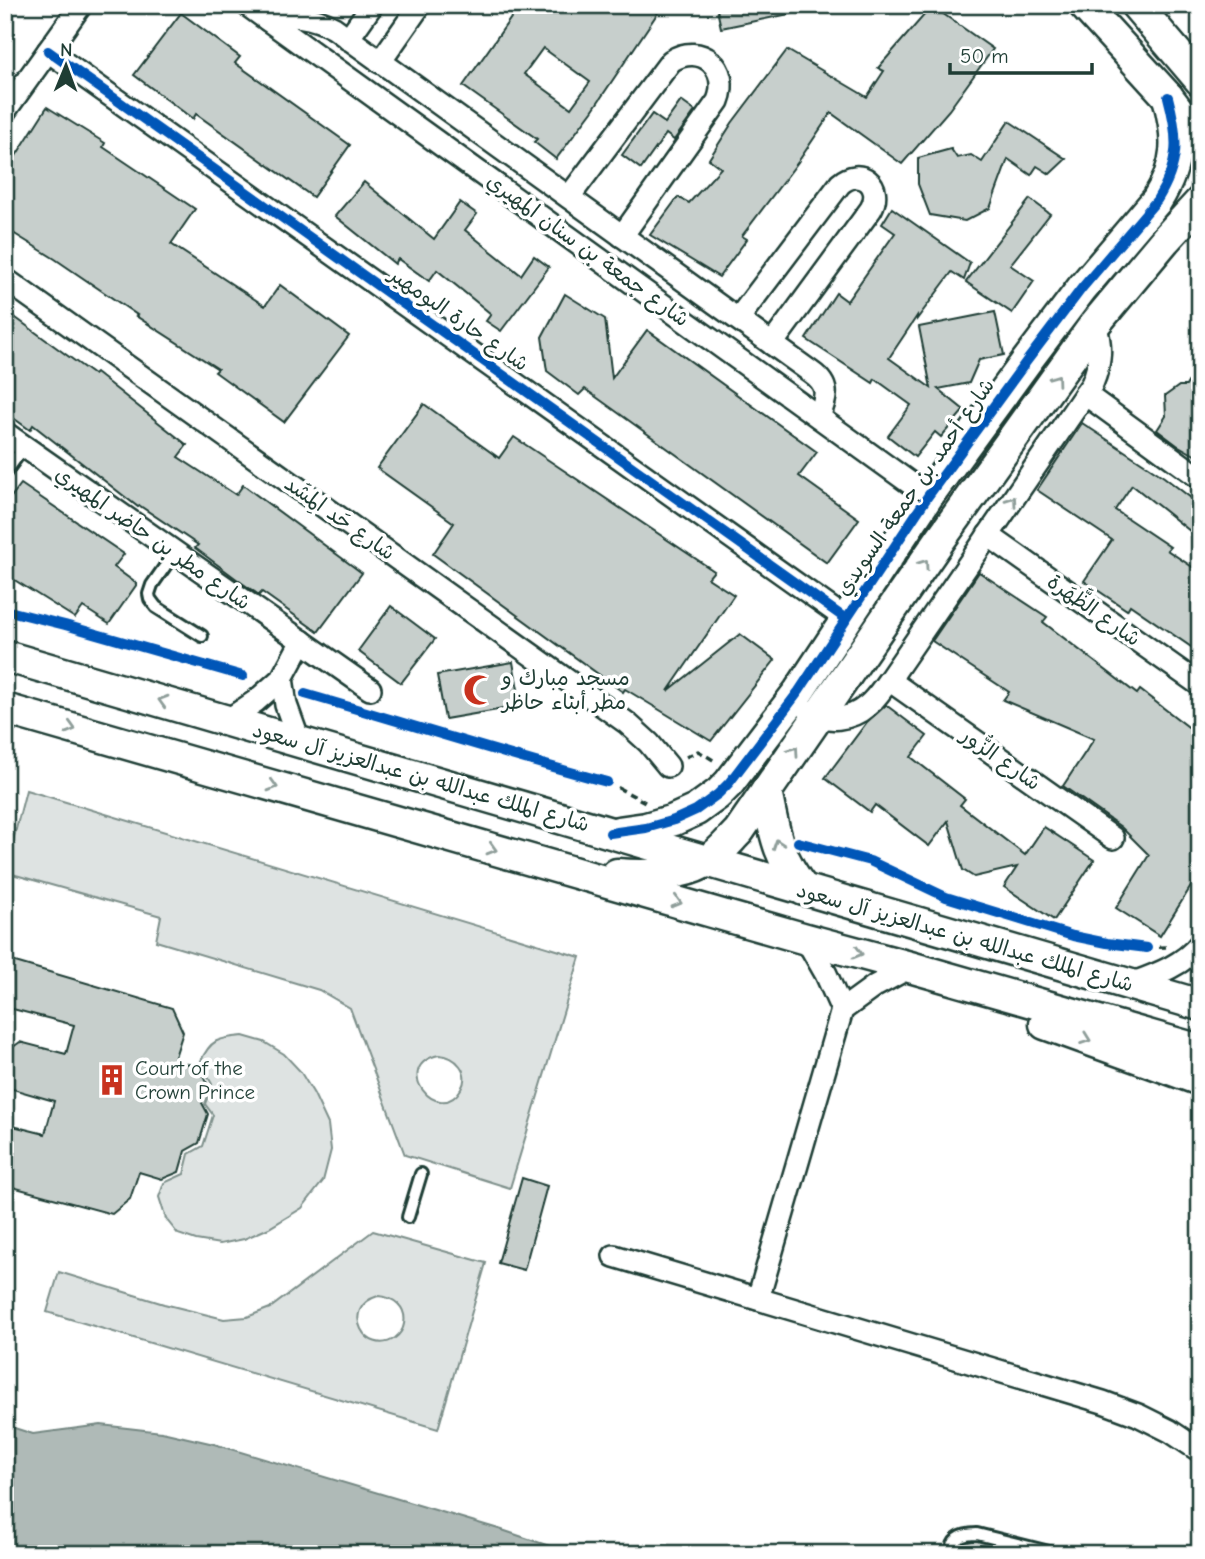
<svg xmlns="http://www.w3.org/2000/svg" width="1205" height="1559" font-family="'Comic Neue','Playpen Sans Arabic',sans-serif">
  <rect width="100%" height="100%" fill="#fff"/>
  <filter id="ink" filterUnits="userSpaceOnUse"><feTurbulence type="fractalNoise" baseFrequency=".0143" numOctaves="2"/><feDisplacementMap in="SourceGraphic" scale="14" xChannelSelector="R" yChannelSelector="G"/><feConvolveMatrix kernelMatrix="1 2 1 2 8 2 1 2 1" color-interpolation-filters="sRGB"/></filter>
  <g filter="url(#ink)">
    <g fill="#dee3e2" stroke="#7e908b" stroke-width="2" fill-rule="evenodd">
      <path d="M26,790L580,957L510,1188L405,1155L350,1008L319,990L156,941L161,916L5,872ZM439,1055C456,1056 471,1072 461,1089C439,1127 389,1066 439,1055Z"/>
      <path d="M243,1036L264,1042L284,1054L300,1071L314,1094L328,1124L331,1150L323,1181L302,1208L269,1228L244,1239L220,1244L196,1240L178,1234L166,1219L159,1197L164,1183L184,1174L189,1154L203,1146L213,1115L205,1104L212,1084L200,1063C210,1039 219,1038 243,1036Z"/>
      <path d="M373,1231L486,1263L438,1429L47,1312L59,1272L164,1304L224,1319L247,1317L270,1308ZM378,1296C394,1297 407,1307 404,1324C403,1330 399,1335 395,1338C367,1358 338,1308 378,1296Z"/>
    </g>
    <polygon fill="#afbab7" stroke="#758883" stroke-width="2" points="5,1425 33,1434 101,1425 162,1432 214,1444 502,1530 573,1554 5,1554"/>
    <g fill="#c7cfcc" stroke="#1f3d34" stroke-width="2" fill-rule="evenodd">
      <path d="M520,5H663L592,111L556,159L534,142L537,139L463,86ZM543,48L590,82L571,108L524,74Z"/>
      <polygon points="716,5 798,5 799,12 721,28"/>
      <polygon points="932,6 993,49 949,110 902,164 831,113 798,162 742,236 747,239 719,277 650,235 678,197 689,203 721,168 709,159 732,123 787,50 867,97 884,71 878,68"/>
      <polygon points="181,13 240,57 235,63 350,145 313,197 196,114 193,119 134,75"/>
      <polygon points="681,101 695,111 674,140 666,134 641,169 622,155 652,114 665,123"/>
      <polygon points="47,107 105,143 103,147 195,209 171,244 265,306 280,285 349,336 284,422 215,372 218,369 136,316 137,315 55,259 5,228 5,173"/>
      <polygon points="1009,121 1066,159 1050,174 1037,166 1031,175 1008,159 990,208 965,221 930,215 918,184 918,158 951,149 957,158 971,155 982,162"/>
      <polygon points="364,182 434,239 460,202 477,214 465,230 521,275 534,256 549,267 501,331 486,321 491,314 437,270 429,281 398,259 395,264 335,216"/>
      <polygon points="1030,199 1050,214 1010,265 1034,281 1012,313 966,282"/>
      <polygon points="892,208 970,263 964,280 952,272 917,319 917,316 889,358 931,388 919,327 995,312 1004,355 979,360 969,383 938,389 964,410 941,437 935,432 915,457 888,436 911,405 875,379 873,383 806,339 836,293 847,301 895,233 882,224"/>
      <polygon points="565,294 605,319 612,378 647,330 817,452 799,476 859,519 827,563 585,389 579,395 547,371 542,337"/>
      <polygon points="5,310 94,375 96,373 187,445 178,457 236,495 243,485 362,573 318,632 262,592 259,595 242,583 195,548 198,545 140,506 138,507 33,425 30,430 5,412"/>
      <polygon points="1200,361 1200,458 1177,445 1157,430 1166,416 1165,396 1179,386 1186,386"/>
      <polygon points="424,404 499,458 514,437 714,571 708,578 734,595 668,691 740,634 775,660 711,741 625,689 623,692 433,554 454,523 377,468"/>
      <polygon points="1082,423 1164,477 1200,505 1200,518 1190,531 1132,485 1115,510 1170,547 1167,550 1200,572 1200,653 1130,605 1127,610 1084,581 1112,540 1037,490"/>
      <polygon points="21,484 124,554 114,567 137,584 109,624 83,607 75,618 5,574 5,505"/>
      <polygon points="979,572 1047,617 1043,622 1137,694 1140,690 1200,736 1200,872 1160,936 1116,908 1149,855 1121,827 1063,786 1094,739 1003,700 1009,692 932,641"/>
      <polygon points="391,606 435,639 401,683 358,651"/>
      <polygon points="513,662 521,706 445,719 437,675"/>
      <polygon points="886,705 927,736 911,757 965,799 960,805 1025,855 1044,827 1094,860 1054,920 1004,887 1017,867 974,877 963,870 948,821 929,846 875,805 870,812 825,778 867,722"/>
      <polygon points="5,959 172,1008 183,1032 174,1060 199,1067 208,1085 202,1103 208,1114 199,1143 185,1151 179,1172 162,1179 139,1172 130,1199 112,1214 5,1185 5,1124 45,1134 54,1101 9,1088 5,1083 5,1079 13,1047 20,1042 66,1054 74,1025 5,1007"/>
      <polygon points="522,1178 547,1186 524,1270 498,1263"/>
    </g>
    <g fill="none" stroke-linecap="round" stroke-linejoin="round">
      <defs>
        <g id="lane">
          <polyline points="5,473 24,447"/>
          <polyline points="175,552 152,585 149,594 150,599 156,607 202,636"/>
          <polyline points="408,1217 421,1174"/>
          <path d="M951,1554C952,1538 963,1534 977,1534L1057,1554"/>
        </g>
        <g id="street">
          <polyline points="247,5 928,496"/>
          <path d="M268,20C292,13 312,16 334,28L811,372C831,386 826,397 819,417"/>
          <polyline points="348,39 372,5"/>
          <polyline points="48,51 846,619"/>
          <polyline points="380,62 420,5"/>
          <polyline points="5,111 81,5"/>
          <path d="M569,197L671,61C701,42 731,68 718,101L622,236"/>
          <polyline points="5,279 627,723 649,743 668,766"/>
          <path d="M738,319L840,184C860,166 884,185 871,209L772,344"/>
          <polyline points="1085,394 1200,478"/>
          <polyline points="5,433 370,689"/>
          <polyline points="988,535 1200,685"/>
          <polyline points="282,678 286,705 299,741"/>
          <polyline points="889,680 1113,838"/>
          <path d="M809,711C826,723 851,720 867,706C876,699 882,689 889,680L1092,384C1101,363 1102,345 1095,324"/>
          <polyline points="228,720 256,701 282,678 302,641"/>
          <polyline points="806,939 826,974 842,1010"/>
          <path d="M1128,985C1152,976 1183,966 1200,944"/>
          <polyline points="614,1256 1103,1402 1138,1415 1170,1431 1200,1451"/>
          <polyline points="758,1299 842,1010 875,986 910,967"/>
        </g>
        <g id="secondary">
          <polyline points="1084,5 1168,97 1200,139"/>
          <polyline points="1136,5 1200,80"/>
          <polyline points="5,656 1200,1005"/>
          <polyline points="5,709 806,939 910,967 1200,1050"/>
          <path d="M766,792C775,834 777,855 804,890"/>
          <path d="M618,832L646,828L674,820L696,810L718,794L729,783L799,691L928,496L1026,362L1082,288L1157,200C1180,163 1179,138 1168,97"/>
          <path d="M617,874C643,876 684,876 707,861C719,854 729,841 739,831L942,537L1095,324L1165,240L1200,202"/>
          <polyline points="1045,1024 1200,1080"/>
        </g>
      </defs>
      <use href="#lane" stroke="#1f3d34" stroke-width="16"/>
      <use href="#street" stroke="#1f3d34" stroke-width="26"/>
      <use href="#secondary" stroke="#1f3d34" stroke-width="35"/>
      <g stroke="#1f3d34" stroke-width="3.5" stroke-dasharray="7 5" stroke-linecap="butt">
        <polyline points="686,757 698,751 715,761"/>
        <polyline points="607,782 647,803"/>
        <polyline points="1147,948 1166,947"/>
      </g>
      <use href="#lane" stroke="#fff" stroke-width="10"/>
      <use href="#street" stroke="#fff" stroke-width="21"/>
      <use href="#secondary" stroke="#fff" stroke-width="30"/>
      <defs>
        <g id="cycleway">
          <polyline points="48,51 846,619"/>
          <polyline points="5,610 65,625 243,676"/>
          <path d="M305,694C406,723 506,755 607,782"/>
          <path d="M610,833L646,828L674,820L696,810L718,794L729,783L799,691L928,496L1026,362L1082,288L1157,200C1180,163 1179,138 1168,97"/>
          <polyline points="798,842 870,861 946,897 1073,936 1107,943 1147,948"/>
        </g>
      </defs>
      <use href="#cycleway" stroke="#fff" stroke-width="15"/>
      <use href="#cycleway" stroke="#0057b8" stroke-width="10"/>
    </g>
    <defs><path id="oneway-chevron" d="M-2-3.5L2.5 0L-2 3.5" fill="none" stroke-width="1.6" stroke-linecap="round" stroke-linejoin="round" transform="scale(1.75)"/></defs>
    <g stroke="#8f9e9a">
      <use href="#oneway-chevron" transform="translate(1056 379) rotate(-54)"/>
      <use href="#oneway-chevron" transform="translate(1012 501) rotate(-55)"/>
      <use href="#oneway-chevron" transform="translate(924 564) rotate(-55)"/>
      <use href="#oneway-chevron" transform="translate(163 701) rotate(-164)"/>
      <use href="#oneway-chevron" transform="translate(71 728) rotate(16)"/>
      <use href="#oneway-chevron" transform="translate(794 751) rotate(-55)"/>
      <use href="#oneway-chevron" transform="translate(273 786) rotate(16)"/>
      <use href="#oneway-chevron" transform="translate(778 844) rotate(-109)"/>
      <use href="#oneway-chevron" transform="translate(492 849) rotate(16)"/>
      <use href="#oneway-chevron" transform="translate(677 902) rotate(16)"/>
      <use href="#oneway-chevron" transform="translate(858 953) rotate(15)"/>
      <use href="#oneway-chevron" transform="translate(1086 1039) rotate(20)"/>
    </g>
  </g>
  <defs>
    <symbol id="mosque-bare" viewBox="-9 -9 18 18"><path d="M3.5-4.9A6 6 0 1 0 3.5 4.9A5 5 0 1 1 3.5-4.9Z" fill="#c8321e" stroke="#fff" stroke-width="2.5" paint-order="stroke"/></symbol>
    <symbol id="building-bare" viewBox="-9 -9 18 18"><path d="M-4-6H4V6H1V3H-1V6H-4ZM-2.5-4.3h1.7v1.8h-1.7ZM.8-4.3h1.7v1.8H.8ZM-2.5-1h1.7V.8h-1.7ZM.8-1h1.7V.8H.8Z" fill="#c8321e" stroke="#fff" stroke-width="2.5" paint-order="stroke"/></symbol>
  </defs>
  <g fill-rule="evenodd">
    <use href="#mosque-bare" x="457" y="668" width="44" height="44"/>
    <use href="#building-bare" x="90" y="1058" width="44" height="44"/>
  </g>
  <g text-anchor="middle" stroke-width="7" stroke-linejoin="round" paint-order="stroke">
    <g font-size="21" fill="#1f3d34" stroke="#fff">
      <text transform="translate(588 250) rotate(36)" y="7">شارع جمعة بن سنان المهيري</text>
      <text transform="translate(459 319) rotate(35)" y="7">شارع حارة البومهير</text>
      <text transform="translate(915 487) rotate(-55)" y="7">شارع أحمد بن جمعة السويدي</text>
      <text transform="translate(340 518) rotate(35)" y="7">شارع حَد المِشَد</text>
      <text transform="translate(153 538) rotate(35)" y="7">شارع مطر بن حاضر المهيري</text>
      <text transform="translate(1094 610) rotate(35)" y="7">شارع الظَّهَرة</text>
      <text transform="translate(1001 759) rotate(35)" y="7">شارع الزُّور</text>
      <text transform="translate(421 777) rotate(16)" y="7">شارع الملك عبدالله بن عبدالعزيز آل سعود</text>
      <text transform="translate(965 937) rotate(16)" y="7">شارع الملك عبدالله بن عبدالعزيز آل سعود</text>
    </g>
    <g font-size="21" fill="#1f3d34" stroke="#fff" text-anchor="start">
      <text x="502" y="685">مسجد مبارك و<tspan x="502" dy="24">مطر أبناء حاظر</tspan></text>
      <text x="135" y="1075">Court of the<tspan x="135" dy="24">Crown Prince</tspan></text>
    </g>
  </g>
  <rect width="1205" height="1559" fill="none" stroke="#fff" stroke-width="28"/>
  <rect x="14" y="14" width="1177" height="1531" fill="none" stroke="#1f3d34" stroke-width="2.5" filter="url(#ink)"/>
  <g transform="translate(66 66) rotate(1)" stroke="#ffffff" stroke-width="5" paint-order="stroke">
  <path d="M0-5L12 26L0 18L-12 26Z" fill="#1f3d34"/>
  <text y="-10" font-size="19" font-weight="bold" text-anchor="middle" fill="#1f3d34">N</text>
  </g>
  <path d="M950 63v10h142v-10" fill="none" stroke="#1f3d34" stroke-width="3.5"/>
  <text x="960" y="63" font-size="21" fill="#1f3d34" stroke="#ffffff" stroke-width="5" paint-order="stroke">50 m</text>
</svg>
